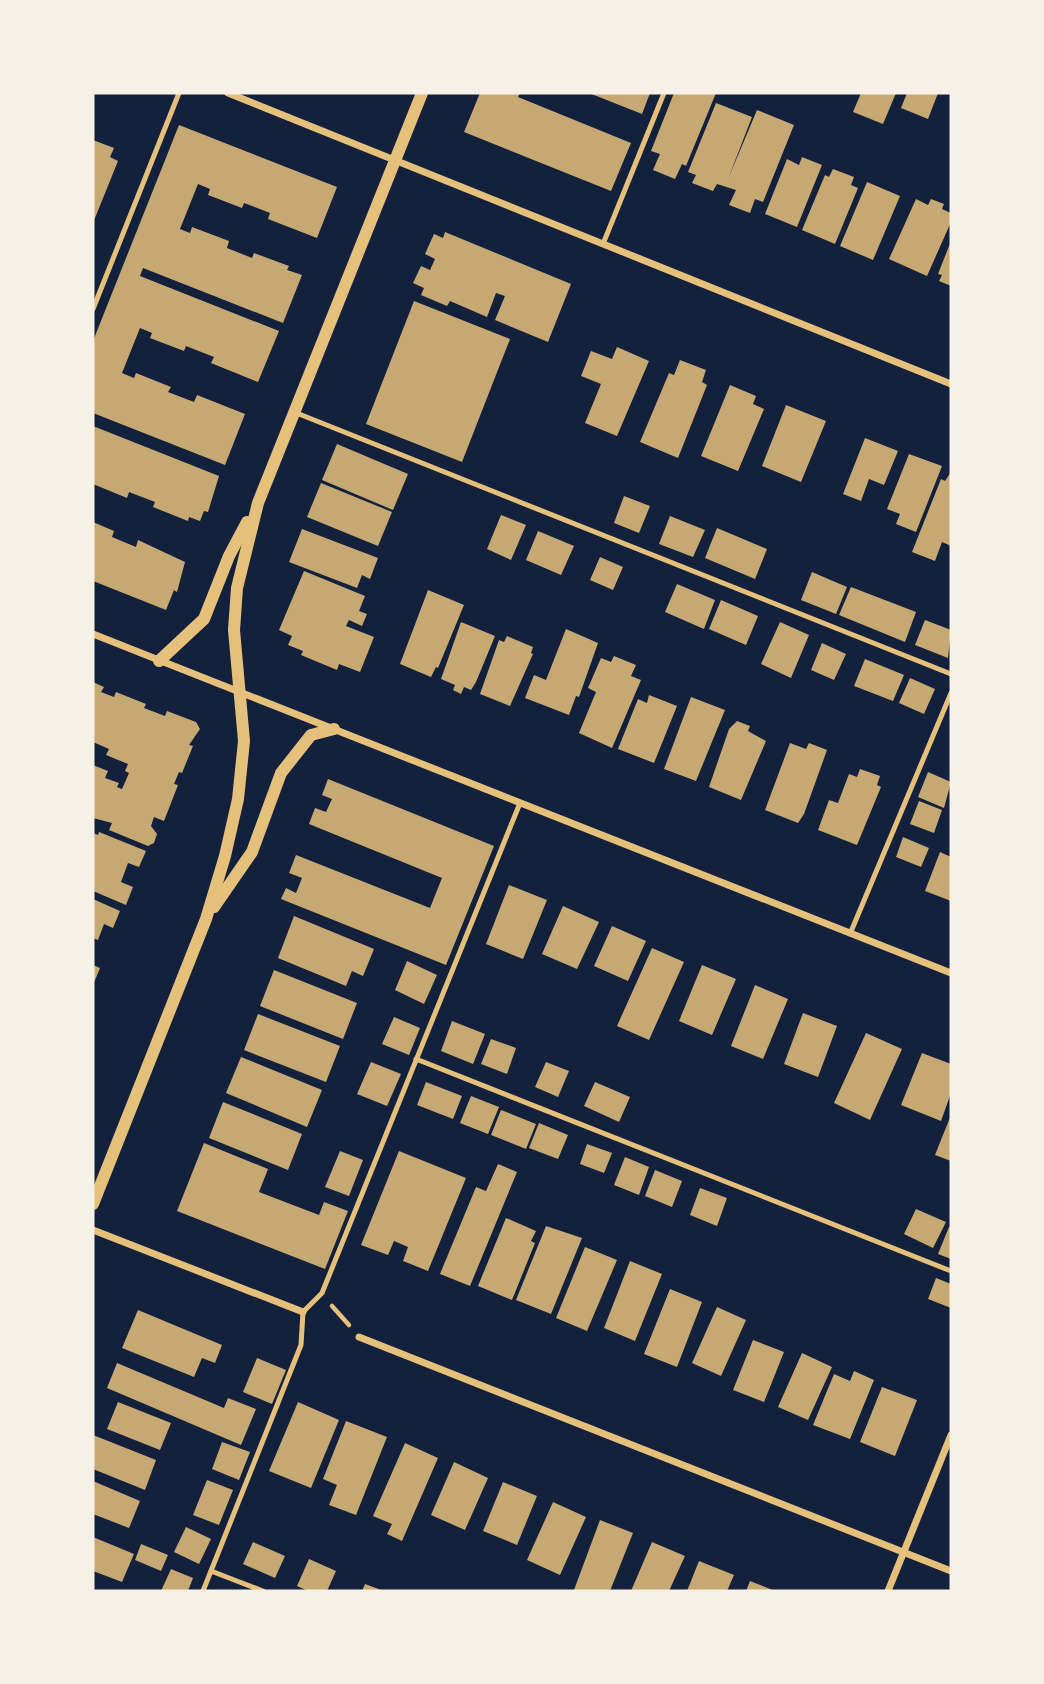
<svg xmlns="http://www.w3.org/2000/svg" width="1044" height="1684" font-family="'Archivo Narrow',sans-serif">
  <rect width="100%" height="100%" fill="#14213d"/>
  <g fill="#c6a872">
    <polygon points="480,93 520,93 518,97 631,143 611,191 464,132"/>
    <polygon points="589,93 650,93 642,114"/>
    <polygon points="674,93 716,93 686,166 682,164 675,179 653,170 660,154 651,151"/>
    <polygon points="861,93 896,93 883,124 853,112"/>
    <polygon points="907,93 938,93 928,119 901,108"/>
    <polygon points="716,103 752,117 728,179 757,110 794,125 763,202 755,199 750,213 729,205 736,190 717,184 713,191 692,183 696,175 688,172"/>
    <polygon points="179,125 337,187 317,238 268,219 270,213 244,203 242,208 208,195 210,189 198,184 180,229 190,233 192,227 229,241 227,248 252,258 254,253 289,266 287,270 302,275 283,323 143,268 140,276 279,331 258,382 211,363 214,357 186,346 184,351 150,338 152,333 140,328 122,373 134,378 136,373 171,387 168,392 194,402 197,395 245,414 225,465 93,413 93,341"/>
    <polygon points="93,140 114,148 110,157 118,161 93,223"/>
    <polygon points="802,157 822,165 797,227 765,214 787,159 799,165"/>
    <polygon points="833,169 854,177 851,185 858,188 835,244 802,230 825,175 829,177"/>
    <polygon points="867,182 900,196 873,260 840,246"/>
    <polygon points="916,199 928,205 931,199 944,204 942,209 951,213 951,222 927,276 889,259"/>
    <polygon points="445,232 571,284 548,342 495,320 505,296 496,293 487,317 450,301 447,306 421,295 424,288 413,283 421,266 430,270 435,259 425,254 434,234 443,238"/>
    <polygon points="951,241 951,286 939,281 942,275 938,274"/>
    <polygon points="414,301 510,339 462,462 366,424"/>
    <polygon points="617,347 649,361 617,436 585,423 601,384 581,376 591,351 612,359"/>
    <polygon points="680,360 706,370 702,382 707,385 678,458 640,442 669,373 674,375"/>
    <polygon points="730,385 756,396 753,404 764,409 738,471 701,456"/>
    <polygon points="786,405 826,421 801,482 762,466"/>
    <polygon points="93,426 219,476 208,512 204,511 200,521 189,517 188,521 153,507 155,502 129,492 127,498 93,484"/>
    <polygon points="865,438 898,451 884,485 869,479 861,501 843,494"/>
    <polygon points="337,444 408,474 393,510 322,480"/>
    <polygon points="909,454 942,466 916,532 896,524 900,514 887,509"/>
    <polygon points="951,472 951,546 942,542 935,561 912,552 941,479 945,481"/>
    <polygon points="321,483 392,512 378,546 307,517"/>
    <polygon points="624,496 650,506 639,533 614,523"/>
    <polygon points="501,515 526,525 511,560 487,549"/>
    <polygon points="670,516 705,530 693,557 659,544"/>
    <polygon points="93,522 114,531 112,537 136,547 138,540 185,562 177,592 174,590 166,610 93,581"/>
    <polygon points="717,528 767,549 755,579 705,558"/>
    <polygon points="302,529 378,558 370,579 362,575 357,588 289,562"/>
    <polygon points="538,531 574,546 561,575 526,560"/>
    <polygon points="600,557 623,567 613,590 590,580"/>
    <polygon points="304,571 365,596 359,611 367,614 362,626 349,620 346,626 374,637 360,672 339,664 337,670 301,655 303,651 288,645 292,636 279,630"/>
    <polygon points="812,572 847,587 836,614 801,600"/>
    <polygon points="677,584 715,600 704,629 665,612"/>
    <polygon points="851,587 916,612 905,642 839,615"/>
    <polygon points="428,590 464,605 438,668 436,667 431,677 400,664"/>
    <polygon points="721,600 758,616 746,645 709,629"/>
    <polygon points="925,620 951,630 948,658 915,645"/>
    <polygon points="461,622 495,636 476,682 471,690 464,687 461,694 453,690 455,685 441,679"/>
    <polygon points="780,622 809,635 791,678 761,664"/>
    <polygon points="566,629 598,643 579,697 576,696 569,715 525,698 534,675 546,680"/>
    <polygon points="507,636 533,647 531,653 533,654 510,706 480,694 499,640 504,642"/>
    <polygon points="822,643 846,654 834,680 811,670"/>
    <polygon points="614,656 636,665 631,676 641,680 612,748 579,733 596,692 588,688 601,658 611,662"/>
    <polygon points="865,659 904,675 893,701 854,686"/>
    <polygon points="910,678 935,689 924,714 899,703"/>
    <polygon points="93,682 104,687 101,692 114,697 116,692 146,704 144,708 165,716 167,711 196,722 200,729 189,745 193,746 182,773 179,772 174,784 178,785 164,821 154,817 151,826 157,834 154,843 148,846 109,830 112,823 93,818 93,765 108,771 105,778 119,783 117,787 122,789 129,773 125,771 128,764 106,755 109,749 93,742"/>
    <polygon points="649,695 677,706 654,763 618,749 638,699 647,703"/>
    <polygon points="691,697 725,710 696,781 664,769"/>
    <polygon points="737,721 750,726 748,731 766,741 741,800 709,787 729,729"/>
    <polygon points="790,743 806,749 809,743 827,750 804,814 798,823 765,810"/>
    <polygon points="860,769 880,776 877,785 881,787 857,845 818,830 829,800 838,803 849,774 857,777"/>
    <polygon points="928,772 951,782 944,808 918,797"/>
    <polygon points="328,779 494,846 446,965 281,899 286,888 296,893 302,878 289,873 296,855 430,908 442,878 309,824 315,808 326,812 332,799 322,795"/>
    <polygon points="919,801 942,810 934,833 910,824"/>
    <polygon points="99,832 146,851 139,867 128,863 121,882 133,887 126,905 93,891 93,833 98,835"/>
    <polygon points="903,837 929,848 921,867 896,857"/>
    <polygon points="940,852 951,857 951,901 925,891"/>
    <polygon points="509,885 547,900 523,959 486,944"/>
    <polygon points="93,899 120,911 113,928 104,924 98,940 93,938"/>
    <polygon points="563,906 599,922 577,969 542,954"/>
    <polygon points="294,916 374,949 363,976 352,971 346,986 278,958"/>
    <polygon points="612,926 646,941 628,981 594,966"/>
    <polygon points="652,948 684,962 649,1040 617,1026"/>
    <polygon points="407,961 437,975 424,1004 395,990"/>
    <polygon points="93,965 100,968 93,985"/>
    <polygon points="702,965 736,979 712,1035 679,1021"/>
    <polygon points="274,970 357,1003 343,1039 260,1006"/>
    <polygon points="755,985 788,999 763,1059 731,1046"/>
    <polygon points="803,1013 837,1026 818,1077 784,1064"/>
    <polygon points="258,1014 340,1046 326,1082 244,1050"/>
    <polygon points="394,1017 420,1028 409,1055 382,1044"/>
    <polygon points="452,1021 485,1034 473,1064 441,1051"/>
    <polygon points="866,1033 902,1049 870,1120 834,1103"/>
    <polygon points="491,1039 516,1048 507,1074 481,1064"/>
    <polygon points="922,1053 951,1064 951,1093 941,1121 901,1105"/>
    <polygon points="241,1057 322,1090 307,1127 226,1093"/>
    <polygon points="371,1062 401,1074 387,1106 357,1094"/>
    <polygon points="546,1062 569,1071 558,1097 535,1087"/>
    <polygon points="426,1082 462,1096 453,1119 417,1105"/>
    <polygon points="595,1082 630,1097 619,1122 584,1106"/>
    <polygon points="471,1096 499,1107 488,1134 460,1123"/>
    <polygon points="223,1102 302,1134 288,1170 209,1138"/>
    <polygon points="501,1110 536,1124 526,1149 491,1135"/>
    <polygon points="951,1115 951,1161 935,1155"/>
    <polygon points="539,1123 568,1135 558,1159 529,1148"/>
    <polygon points="204,1143 268,1169 259,1192 319,1215 324,1202 348,1211 325,1269 177,1211"/>
    <polygon points="587,1144 612,1153 604,1173 580,1164"/>
    <polygon points="340,1151 363,1160 349,1196 325,1187"/>
    <polygon points="399,1151 466,1178 428,1271 403,1261 408,1247 394,1241 388,1255 361,1245"/>
    <polygon points="625,1157 649,1167 639,1195 614,1185"/>
    <polygon points="498,1164 517,1172 470,1286 440,1274 476,1187 486,1191"/>
    <polygon points="655,1170 682,1181 672,1207 645,1196"/>
    <polygon points="700,1188 727,1198 717,1226 690,1215"/>
    <polygon points="916,1209 946,1222 933,1248 904,1234"/>
    <polygon points="506,1218 536,1231 531,1241 535,1243 512,1300 478,1286"/>
    <polygon points="546,1226 582,1238 551,1314 516,1300"/>
    <polygon points="949,1227 951,1227 951,1259 938,1254"/>
    <polygon points="585,1247 617,1260 587,1331 556,1318"/>
    <polygon points="630,1261 662,1274 635,1341 604,1328"/>
    <polygon points="936,1278 951,1284 951,1308 928,1299"/>
    <polygon points="670,1289 702,1302 677,1367 644,1354"/>
    <polygon points="717,1307 746,1320 721,1376 692,1363"/>
    <polygon points="138,1310 222,1345 215,1363 202,1358 194,1377 122,1348"/>
    <polygon points="753,1340 784,1352 764,1402 733,1390"/>
    <polygon points="802,1353 832,1367 808,1420 778,1407"/>
    <polygon points="257,1358 286,1370 272,1404 243,1392"/>
    <polygon points="117,1363 224,1408 228,1398 256,1409 241,1445 107,1388"/>
    <polygon points="854,1371 874,1380 850,1439 813,1425 834,1374 850,1381"/>
    <polygon points="882,1387 917,1400 895,1456 860,1442"/>
    <polygon points="118,1402 171,1423 160,1450 107,1429"/>
    <polygon points="298,1402 339,1420 311,1488 269,1471"/>
    <polygon points="346,1421 387,1437 356,1515 329,1505 337,1485 323,1479"/>
    <polygon points="93,1435 156,1460 145,1490 93,1469"/>
    <polygon points="222,1442 250,1452 239,1480 212,1469"/>
    <polygon points="405,1443 438,1458 402,1541 387,1534 392,1524 373,1516"/>
    <polygon points="454,1462 488,1478 465,1530 431,1515"/>
    <polygon points="207,1480 233,1490 219,1525 193,1515"/>
    <polygon points="93,1481 140,1501 129,1528 93,1514"/>
    <polygon points="503,1482 537,1496 517,1545 483,1531"/>
    <polygon points="553,1502 586,1517 560,1575 527,1560"/>
    <polygon points="600,1520 633,1533 610,1591 576,1591 574,1590"/>
    <polygon points="186,1527 211,1539 199,1564 174,1552"/>
    <polygon points="93,1537 134,1554 122,1582 93,1571"/>
    <polygon points="253,1542 285,1556 275,1578 243,1564"/>
    <polygon points="652,1542 685,1556 669,1591 631,1591"/>
    <polygon points="141,1544 168,1555 161,1571 135,1560"/>
    <polygon points="309,1559 336,1571 327,1591 308,1591 297,1586"/>
    <polygon points="699,1561 734,1575 727,1591 687,1591"/>
    <polygon points="171,1569 193,1578 188,1591 161,1591"/>
    <polygon points="750,1581 775,1591 746,1591"/>
    <polygon points="365,1584 384,1591 362,1591"/>
  </g>
  <g fill="none" stroke-linecap="round" stroke-linejoin="round">
    <polyline stroke="#e5c07b" stroke-width="4.5" points="332,1306 349,1325"/>
    <g stroke="#e5c07b" stroke-width="5">
      <polyline points="603,244 664,93"/>
      <polyline points="93,309 179,93"/>
      <polyline points="294,412 951,674"/>
      <polyline points="850,934 951,693"/>
      <polyline points="416,1059 951,1271"/>
      <polyline points="211,1571 263,1591"/>
      <polyline points="203,1591 301,1345 303,1312 322,1293 520,803"/>
    </g>
    <g stroke="#e5c07b" stroke-width="7">
      <polyline points="228,93 951,384"/>
      <polyline points="93,634 951,973"/>
      <polyline points="93,1230 303,1312"/>
      <polyline points="359,1337 951,1571"/>
      <polyline points="888,1591 951,1435"/>
    </g>
    <g stroke="#e5c07b" stroke-width="12">
      <polyline points="159,661 204,619 229,556 247,522"/>
      <polyline points="214,907 252,852 281,773 311,735 334,729"/>
      <polyline points="93,1204 206,919 225,856 238,799 244,741 234,630 237,588 258,503 422,93"/>
    </g>
  </g>
  <rect width="1044" height="1684" fill="none" stroke="#f6f1e7" stroke-width="189"/>
</svg>
